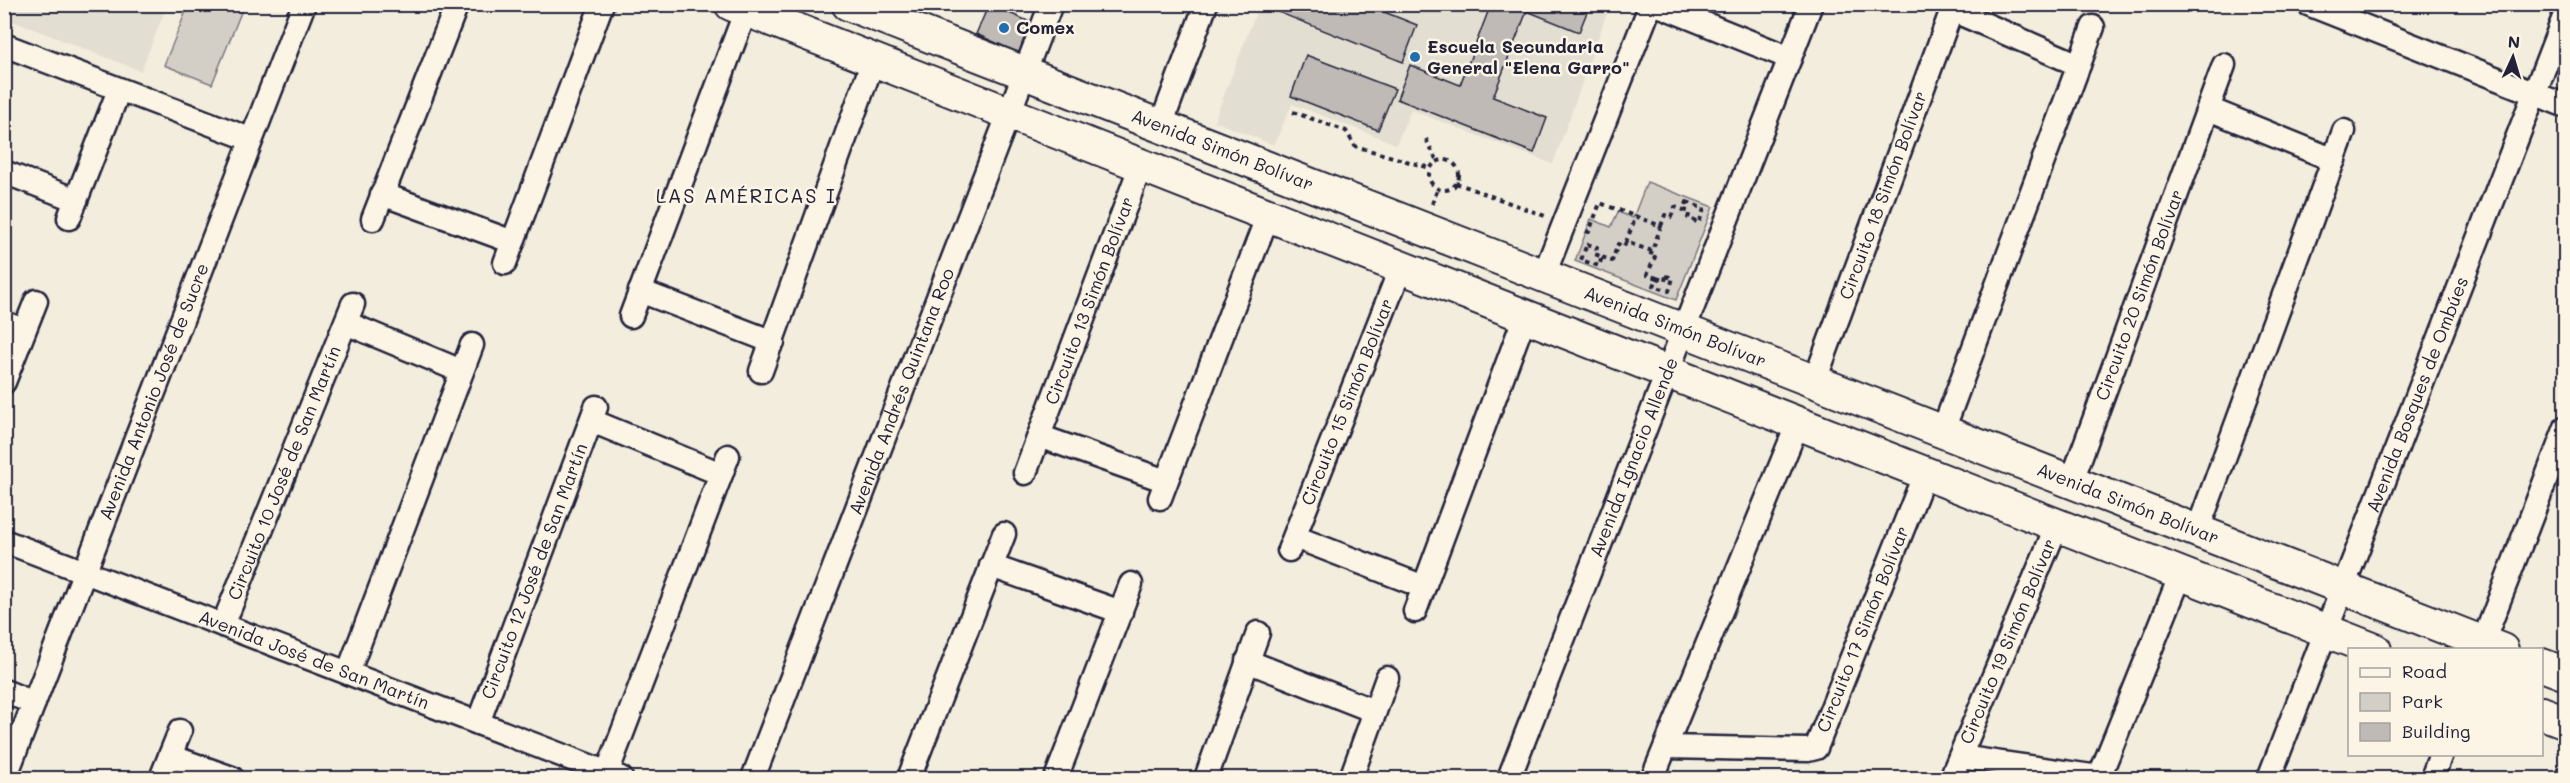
<svg xmlns="http://www.w3.org/2000/svg" width="2570" height="783" font-family="Mali,sans-serif">
  <rect width="100%" height="100%" fill="#f3edde"/>
  <filter id="ink" filterUnits="userSpaceOnUse"><feTurbulence type="fractalNoise" baseFrequency=".0167" numOctaves="2"/><feDisplacementMap in="SourceGraphic" scale="12" xChannelSelector="R" yChannelSelector="G"/><feConvolveMatrix kernelMatrix="1 2 1 2 8 2 1 2 1" color-interpolation-filters="sRGB"/></filter>
  <g filter="url(#ink)">
    <g fill="#e3ded2">
      <polygon points="1593,4 1608,10 1553,164 1411,110 1396,144 1292,104 1274,145 1214,121 1259,5"/>
      <polygon points="4,5 5,4 167,5 141,71 5,18"/>
    </g>
    <g fill="#d4cfc6" stroke="#7b7880" stroke-width="1.5">
      <polygon points="189,4 244,5 212,84 164,65"/>
      <polygon points="1647,182 1713,207 1676,300 1575,261 1591,219 1611,227 1618,212 1633,218"/>
    </g>
    <g fill="#bfbab6" stroke="#22223b" stroke-width="1.5">
      <polygon points="989,4 1032,23 1019,53 976,34"/>
      <polygon points="1258,4 1364,4 1417,25 1403,62"/>
      <polygon points="1491,4 1568,4 1587,12 1579,32 1527,11 1493,97 1547,118 1534,153 1397,99 1410,65 1460,85"/>
      <polygon points="1306,55 1395,89 1378,130 1291,96"/>
    </g>
    <g fill="none" stroke-linecap="round" stroke-linejoin="round">
      <defs>
        <g id="minor">
          <polyline points="1656,4 1790,58"/>
          <polyline points="2308,4 2566,106"/>
          <polyline points="1952,10 2079,65"/>
          <polyline points="4,45 250,139"/>
          <polyline points="2209,109 2334,160"/>
          <polyline points="1160,128 1206,4"/>
          <polyline points="4,172 76,200"/>
          <polyline points="382,194 513,242"/>
          <polyline points="69,218 119,90"/>
          <polyline points="373,219 457,4"/>
          <polyline points="505,263 602,4"/>
          <polyline points="1543,277 1651,4"/>
          <polyline points="640,291 773,342"/>
          <polyline points="631,316 746,10"/>
          <polyline points="4,323 24,330"/>
          <polyline points="346,323 461,371"/>
          <polyline points="761,371 873,61"/>
          <polyline points="4,382 36,301"/>
          <path id="s1" d="M1814,383L1954,4"/>
          <polyline points="592,421 721,474"/>
          <polyline points="1942,433 2093,27"/>
          <polyline points="1039,436 1166,481"/>
          <path id="s2" d="M1025,473L1141,165"/>
          <path id="s3" d="M2071,483L2224,65"/>
          <polyline points="1160,498 1268,215"/>
          <polyline points="2197,532 2344,131"/>
          <polyline points="1295,537 1424,587"/>
          <path id="s4" d="M4,541L621,778"/>
          <path id="s5" d="M1289,550L1401,267"/>
          <polyline points="991,566 1121,612"/>
          <polyline points="1415,611 1525,316"/>
          <path id="s6" d="M223,625L353,304"/>
          <polyline points="2483,642 2566,427"/>
          <polyline points="1247,661 1374,711"/>
          <polyline points="348,673 472,345"/>
          <polyline points="4,691 34,703"/>
          <path id="s7" d="M478,723L596,407"/>
          <path id="s8" d="M1666,747L1808,750L1816,748L1925,473"/>
          <polyline points="170,756 232,778"/>
          <polyline points="1960,757 2092,776 2100,775 2181,574"/>
          <polyline points="607,773 728,456"/>
          <polyline points="1653,777 1798,423"/>
          <path id="s9" d="M5,778L304,4"/>
          <polyline points="161,778 180,731"/>
          <path id="s10" d="M753,778L1051,4"/>
          <polyline points="909,778 1004,534"/>
          <polyline points="1056,778 1131,584"/>
          <polyline points="1206,778 1258,633"/>
          <polyline points="1351,778 1387,678"/>
          <path id="s11" d="M1509,778L1811,4"/>
          <path id="s12" d="M1951,778L2057,525"/>
          <path id="s13" d="M2269,778L2566,12"/>
          <polyline points="2432,778 2441,754"/>
        </g>
        <g id="secondary">
          <polyline points="731,4 2375,650"/>
          <path id="s14" d="M848,4L2502,650"/>
          <polyline points="2542,665 2566,674"/>
          <polyline points="2542,713 2566,722"/>
        </g>
      </defs>
      <use href="#minor" stroke="#22223b" stroke-width="27"/>
      <use href="#secondary" stroke="#22223b" stroke-width="36"/>
      <g stroke="#22223b" stroke-width="4" stroke-dasharray="4.5 4.5" stroke-linecap="butt">
        <polyline points="1293,112 1346,131 1355,146 1430,168"/>
        <polyline points="1426,139 1437,161"/>
        <circle cx="1444" cy="175" r="15"/>
        <polyline points="1456,183 1545,216"/>
        <polygon points="1687,202 1704,209 1699,223 1688,218 1690,212 1684,210"/>
        <polyline points="1432,204 1438,188"/>
        <polyline points="1661,226 1665,215 1671,217 1675,207 1684,210"/>
        <polyline points="1586,231 1589,232 1600,203 1661,226 1652,251 1626,242 1636,216"/>
        <polygon points="1587,244 1597,247 1595,254 1602,257 1599,266 1581,260"/>
        <polyline points="1652,251 1650,256 1655,257 1647,275 1657,278"/>
        <polyline points="1602,257 1612,261 1618,244 1624,247 1626,242"/>
        <polygon points="1666,276 1673,278 1669,291 1654,286 1657,278 1665,281"/>
      </g>
      <use href="#minor" stroke="#fcf5e5" stroke-width="22"/>
      <use href="#secondary" stroke="#fcf5e5" stroke-width="32"/>
    </g>
  </g>
  <g fill="#1f6fb2" stroke="#fcf5e5" stroke-width="2">
    <circle cx="1004" cy="28" r="6"/>
    <circle cx="1415" cy="57" r="6"/>
  </g>
  <g text-anchor="middle" stroke-width="5" stroke-linejoin="round" paint-order="stroke">
    <g font-size="18" font-weight="bold" fill="#22223b" stroke="#fcf5e5" text-anchor="start">
      <text x="1016" y="34">Comex</text>
      <text x="1427" y="53">Escuela Secundaria<tspan x="1427" dy="21">General "Elena Garro"</tspan></text>
    </g>
    <g font-size="18" fill="#22223b" stroke="#fcf5e5">
      <text dy="6" stroke="none"><textPath href="#s14" startOffset="402">Avenida Simón Bolívar</textPath></text>
      <text dy="6" stroke="none"><textPath href="#s1" startOffset="200">Circuito 18 Simón Bolívar</textPath></text>
      <text dy="6" stroke="none"><textPath href="#s3" startOffset="200">Circuito 20 Simón Bolívar</textPath></text>
      <text dy="6" stroke="none"><textPath href="#s2" startOffset="184">Circuito 13 Simón Bolívar</textPath></text>
      <text dy="6" stroke="none"><textPath href="#s14" startOffset="888">Avenida Simón Bolívar</textPath></text>
      <text dy="6" stroke="none"><textPath href="#s9" startOffset="414">Avenida Antonio José de Sucre</textPath></text>
      <text dy="6" stroke="none"><textPath href="#s10" startOffset="414">Avenida Andrés Quintana Roo</textPath></text>
      <text dy="6" stroke="none"><textPath href="#s13" startOffset="411">Avenida Bosques de Ombúes</textPath></text>
      <text dy="6" stroke="none"><textPath href="#s5" startOffset="159">Circuito 15 Simón Bolívar</textPath></text>
      <text dy="6" stroke="none"><textPath href="#s11" startOffset="344">Avenida Ignacio Allende</textPath></text>
      <text dy="6" stroke="none"><textPath href="#s6" startOffset="164">Circuito 10 José de San Martín</textPath></text>
      <text dy="6" stroke="none"><textPath href="#s14" startOffset="1374">Avenida Simón Bolívar</textPath></text>
      <text dy="6" stroke="none"><textPath href="#s7" startOffset="162">Circuito 12 José de San Martín</textPath></text>
      <text dy="6" stroke="none"><textPath href="#s8" startOffset="278">Circuito 17 Simón Bolívar</textPath></text>
      <text dy="6" stroke="none"><textPath href="#s12" startOffset="148">Circuito 19 Simón Bolívar</textPath></text>
      <text dy="6" stroke="none"><textPath href="#s4" startOffset="332">Avenida José de San Martín</textPath></text>
    </g>
    <g font-size="20" letter-spacing="1.5" fill="#22223b" stroke="#fcf5e5">
      <text x="746" y="203">LAS AMÉRICAS I</text>
    </g>
  </g>
  <rect width="2570" height="783" fill="none" stroke="#fcf5e5" stroke-width="24"/>
  <rect x="12" y="12" width="2546" height="759" fill="none" stroke="#22223b" stroke-width="2" filter="url(#ink)"/>
  <rect x="2348" y="648" width="195" height="108" fill="#fcf5e5" stroke="#a5a1a1" stroke-width="1.5"/>
  <rect x="2360" y="668" width="30" height="9" fill="#fcf5e5" stroke="#a5a1a1" stroke-width="1.5"/>
  <text x="2402" y="678" font-size="18" fill="#22223b">Road</text>
  <rect x="2360" y="693" width="30" height="18" fill="#d4cfc6" stroke="#a5a1a1" stroke-width="1.5"/>
  <text x="2402" y="708" font-size="18" fill="#22223b">Park</text>
  <rect x="2360" y="723" width="30" height="18" fill="#bfbab6" stroke="#a5a1a1" stroke-width="1.5"/>
  <text x="2402" y="738" font-size="18" fill="#22223b">Building</text>
  <g transform="translate(2513 57) rotate(4)" stroke="#fcf5e5" stroke-width="4.5" paint-order="stroke">
  <path d="M0-4.5L10 22L0 15L-10 22Z" fill="#22223b"/>
  <text y="-9" font-size="16" font-weight="bold" text-anchor="middle" fill="#22223b">N</text>
  </g>
</svg>
